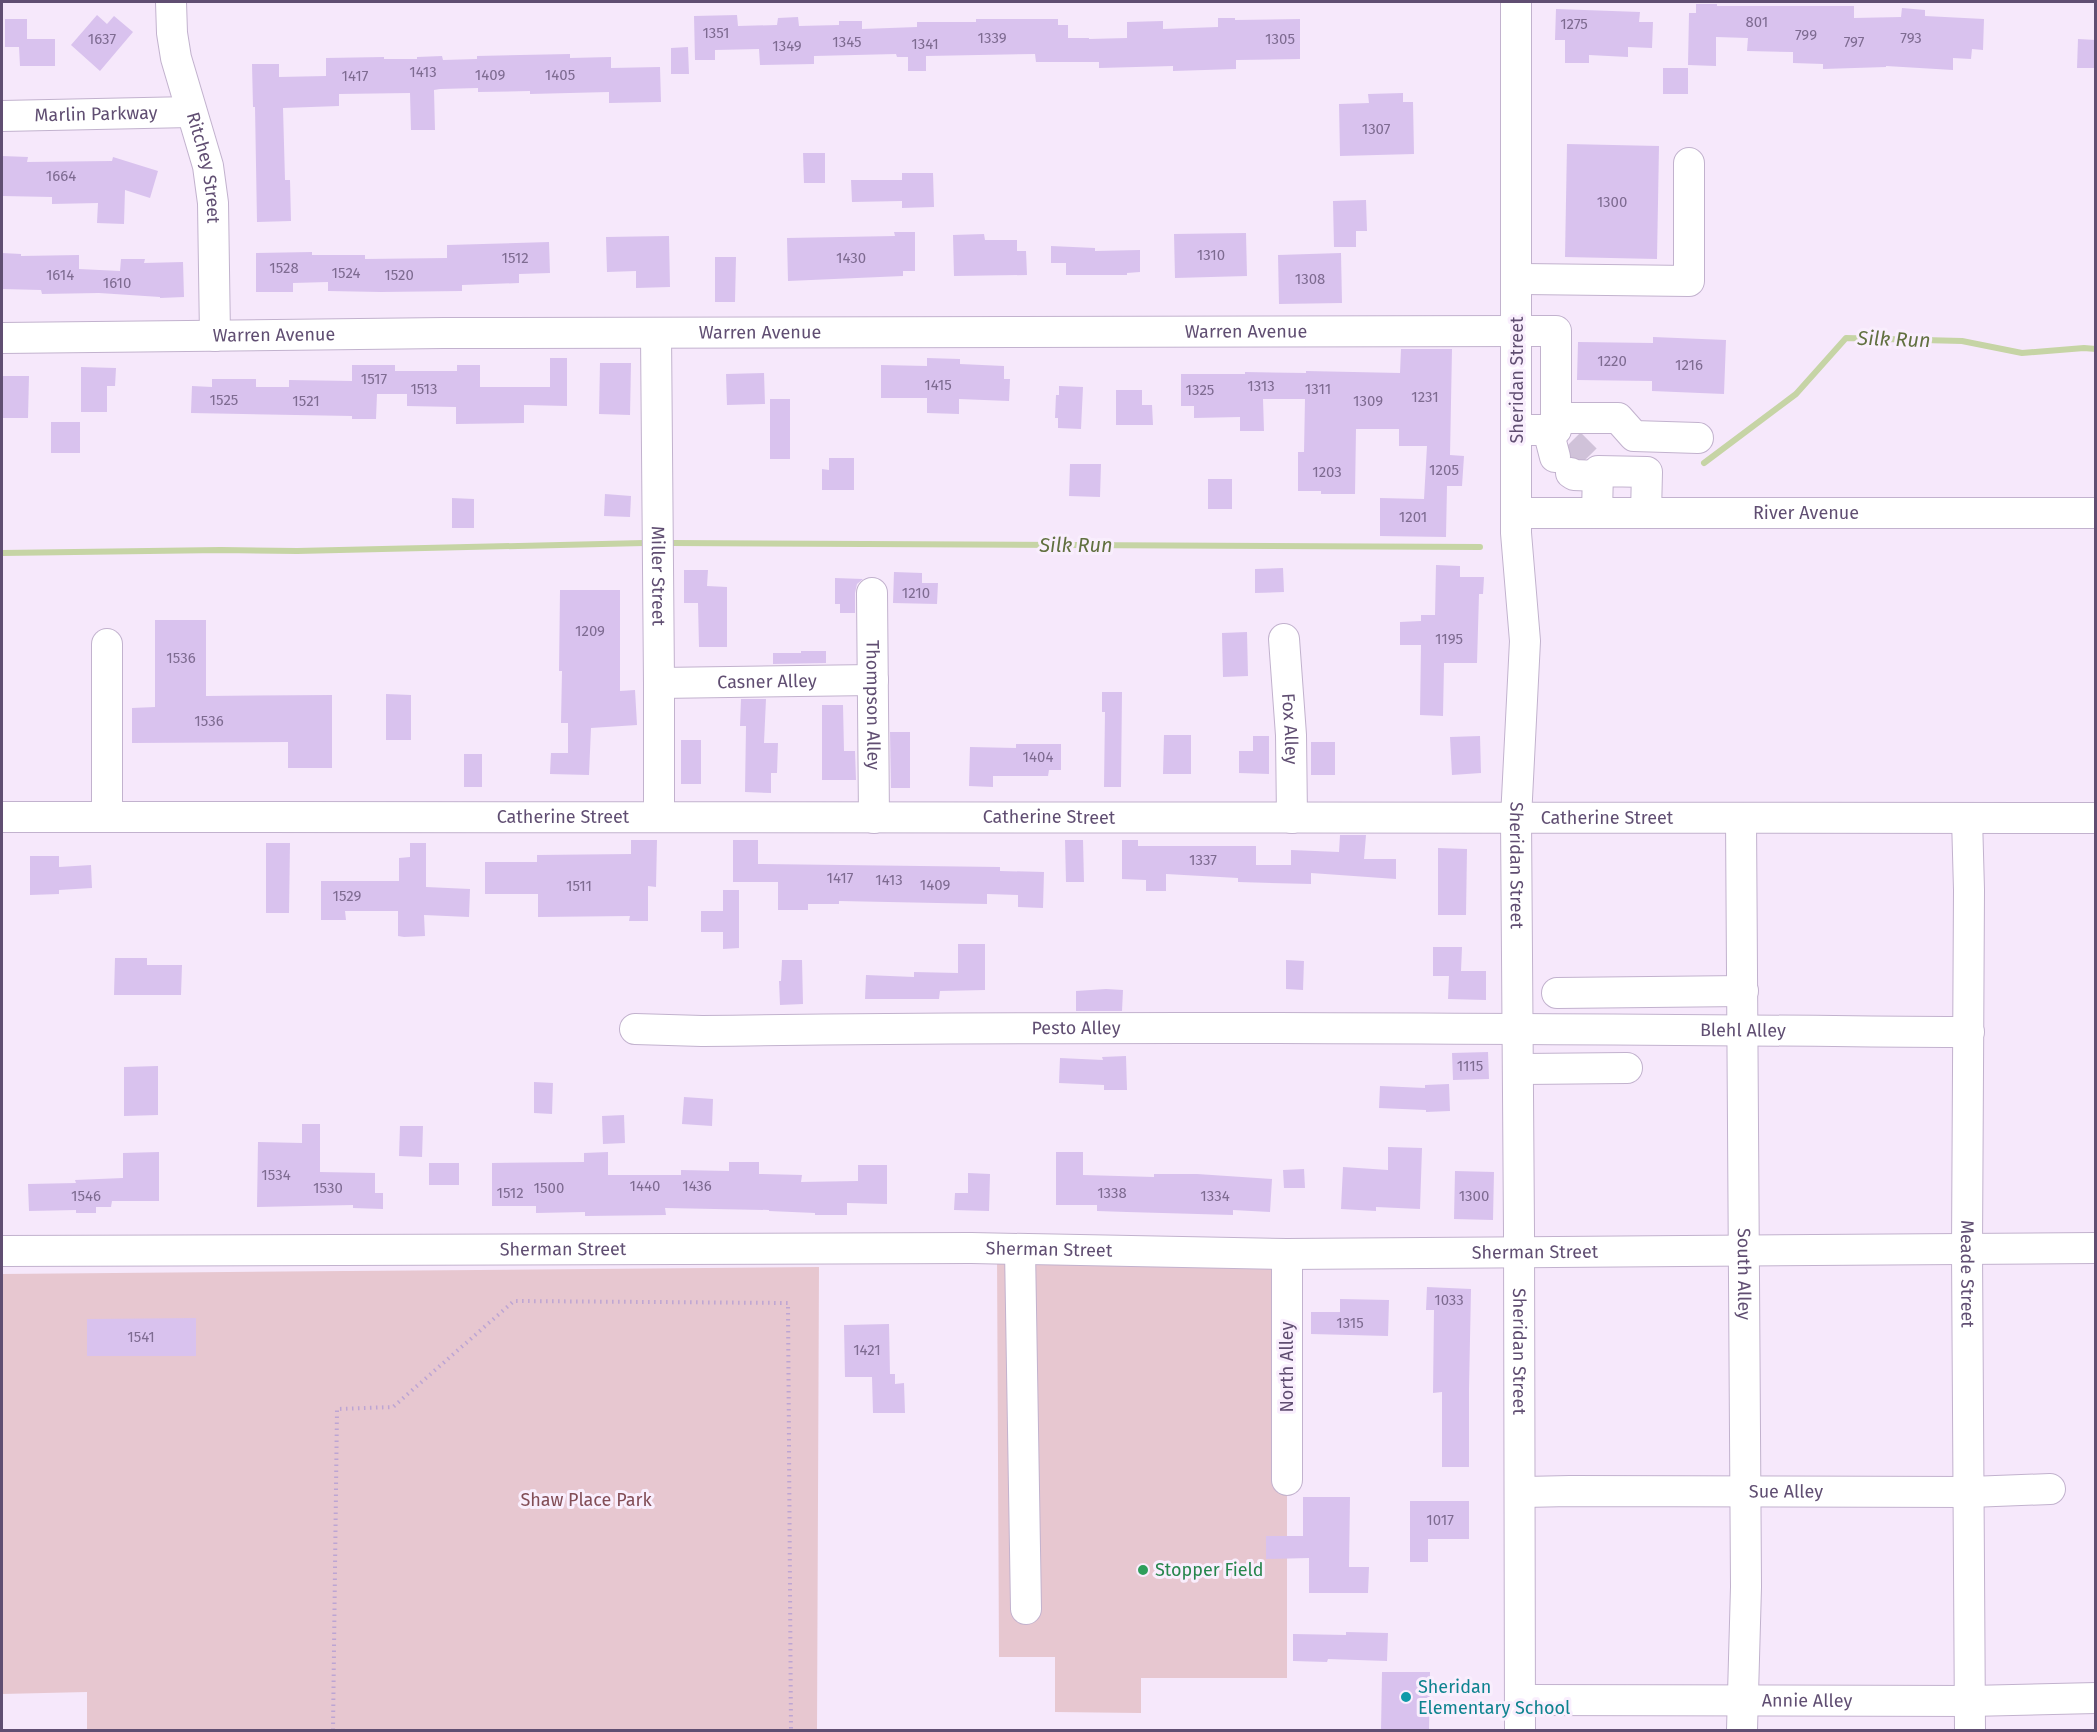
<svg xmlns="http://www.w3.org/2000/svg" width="2097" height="1732" font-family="'Fira Sans',sans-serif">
  <rect width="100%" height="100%" fill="#f6e8fb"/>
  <g fill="#e7c7d0">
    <polygon points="1287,1254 1287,1678 1141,1678 1141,1713 1055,1712 1055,1657 999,1657 997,1255"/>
    <polygon points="819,1267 817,1730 87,1730 87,1692 2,1694 2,1274"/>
  </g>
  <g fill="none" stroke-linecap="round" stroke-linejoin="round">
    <g stroke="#c6d4a5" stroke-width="6">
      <polyline points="1704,463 1796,394 1846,338 1962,341 2022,353 2084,348 2096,349"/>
      <polyline points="671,543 1480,547"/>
      <polyline points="2,553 221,550 297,551 644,543"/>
    </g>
  </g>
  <g fill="#d9c2ee">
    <polygon points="1696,4 1717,4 1717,6 1854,6 1854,18 1901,17 1902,8 1925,10 1925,16 1984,19 1983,50 1972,49 1971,59 1953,58 1953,70 1886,66 1886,67 1823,69 1823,64 1793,63 1793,52 1747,51 1748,38 1716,37 1716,66 1688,65 1689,13 1696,13"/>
    <polygon points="1556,9 1640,12 1639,22 1653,22 1652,48 1628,47 1628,57 1589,55 1589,63 1565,63 1565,40 1555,40"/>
    <polygon points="97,15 107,24 114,16 133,32 100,71 71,45"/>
    <polygon points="737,15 738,26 777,25 778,18 798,17 799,26 839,25 839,21 862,21 862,29 917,27 917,22 976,22 976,19 1058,19 1058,25 1068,25 1068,38 1089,38 1089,39 1127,38 1127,22 1163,21 1163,29 1218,27 1218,18 1235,18 1235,20 1300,19 1300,59 1236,60 1236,69 1173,71 1173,66 1099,68 1099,62 1036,62 1035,54 926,56 926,71 908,71 908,57 897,57 896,54 814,56 814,64 760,65 759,49 715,50 715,60 695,60 694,16"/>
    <polygon points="5,19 27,19 27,39 55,39 55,66 20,66 19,47 5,47"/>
    <polygon points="2078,39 2096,40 2096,68 2077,68"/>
    <polygon points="688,47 689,74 671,74 671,48"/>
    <polygon points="570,54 570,58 611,57 611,68 660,67 661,102 609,103 609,92 530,94 530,91 478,92 478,88 440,89 434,90 435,130 411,130 410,93 339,94 339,106 283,108 285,180 290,180 291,221 257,222 255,107 253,107 252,64 279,64 279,77 326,76 326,58 384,57 384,59 417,59 417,57 442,56 443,60 477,59 477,56"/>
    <rect x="1663" y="68" width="25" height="26"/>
    <polygon points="1403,93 1403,102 1413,102 1414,154 1340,156 1339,104 1369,103 1368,94"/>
    <polygon points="1567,144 1659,146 1657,259 1565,257"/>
    <polygon points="803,153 825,153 825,183 804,183"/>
    <polygon points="2,156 28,157 27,162 112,161 113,157 158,171 150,198 125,190 124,224 97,223 98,203 52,204 52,197 2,196"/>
    <polygon points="902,173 933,173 934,207 902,208 902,201 852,202 851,180 902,180"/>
    <polygon points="1366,200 1367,231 1356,231 1356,247 1334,247 1333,201"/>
    <polygon points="894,232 915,232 915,271 903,271 903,276 788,281 787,238 895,236"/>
    <polygon points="1246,233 1247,276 1175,278 1174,234"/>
    <polygon points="984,234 985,240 1017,240 1017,251 1026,251 1027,275 954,276 953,235"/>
    <polygon points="669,236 670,287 636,288 636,271 607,272 606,237"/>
    <polygon points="549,242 550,273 519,274 519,283 462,285 462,291 381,292 328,291 328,282 293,283 293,292 256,292 256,253 312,252 312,255 365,255 365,259 447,258 447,245"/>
    <polygon points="1051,246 1095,248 1095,251 1140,250 1140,272 1127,273 1127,275 1066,275 1066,263 1051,263"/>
    <polygon points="2,253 21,254 21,256 79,255 79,269 120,271 121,259 145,259 144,263 183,262 184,297 160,298 160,297 99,293 42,294 41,290 2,289"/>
    <polygon points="1341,253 1342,303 1279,304 1278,255"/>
    <polygon points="715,257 736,257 735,302 715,302"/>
    <polygon points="1653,337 1726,340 1724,394 1652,391 1652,381 1577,380 1578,342 1653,343"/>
    <polygon points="1401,349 1452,349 1450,455 1464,456 1462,486 1447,486 1446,537 1380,536 1380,498 1424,499 1427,446 1399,446 1399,429 1356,429 1355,494 1321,494 1321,491 1298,491 1298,452 1304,452 1305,399 1263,399 1264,431 1240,431 1240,417 1194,418 1194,406 1181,406 1181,374 1245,374 1245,372 1306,373 1306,371 1400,373"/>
    <polygon points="550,358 567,358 567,406 524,405 524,423 456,424 456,407 407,406 407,394 377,394 376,419 352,419 352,416 191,413 192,386 212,387 212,379 256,379 256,387 289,387 289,380 352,381 352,365 395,365 395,371 457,371 457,365 480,365 480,387 550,387"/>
    <polygon points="927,358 960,359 960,364 1004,366 1004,379 1010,379 1009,401 959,399 959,414 927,413 927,398 881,398 881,365 927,366"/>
    <polygon points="600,363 631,363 630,415 599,414"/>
    <polygon points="81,367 116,368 115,386 107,386 107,412 81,412"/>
    <polygon points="764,373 765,404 727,405 726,374"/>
    <polygon points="2,376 29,376 28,418 2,418"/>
    <polygon points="1059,386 1083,387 1081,429 1058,428 1058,418 1055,418 1056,395 1059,395"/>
    <polygon points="1116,390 1142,390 1142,405 1152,405 1153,425 1116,425"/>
    <rect x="770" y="399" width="20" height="60"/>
    <rect x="51" y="422" width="29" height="31"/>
    <polygon points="829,458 854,458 854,490 822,490 822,469 829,470"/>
    <polygon points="1070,464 1101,464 1100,497 1069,496"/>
    <rect x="1208" y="479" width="24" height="30"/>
    <polygon points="605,494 631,496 630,517 604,516"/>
    <polygon points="452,498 474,499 474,528 452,528"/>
    <polygon points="1436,565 1460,566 1460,577 1484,577 1483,594 1479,594 1477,663 1444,663 1443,716 1420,715 1421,645 1400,645 1400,622 1421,621 1421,615 1435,615"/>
    <polygon points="1283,568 1284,592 1255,593 1255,569"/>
    <polygon points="684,570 708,570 707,586 727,587 727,647 699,647 698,603 684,603"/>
    <polygon points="894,572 922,573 922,583 938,583 937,604 893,603"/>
    <polygon points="835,578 863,579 857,584 855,593 855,613 840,613 840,604 835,604"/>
    <polygon points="560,590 620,590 620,691 635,690 637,725 591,728 589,775 550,774 551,753 568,753 568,723 561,723 562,671 559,671"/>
    <polygon points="155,620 206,620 206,696 332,695 332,768 288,768 288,742 132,743 132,708 155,707"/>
    <polygon points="1247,632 1248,676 1223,677 1222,633"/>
    <polygon points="801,651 826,651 826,663 773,664 773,653 801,653"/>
    <polygon points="1102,692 1122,692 1121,787 1104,787 1105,712 1102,712"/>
    <polygon points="386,694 411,695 411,740 386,740"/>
    <polygon points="741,699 766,699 764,743 778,743 777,773 771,773 771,793 745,792 746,726 740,726"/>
    <polygon points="822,705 843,705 844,751 855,751 856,780 822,780"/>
    <polygon points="890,732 910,732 910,788 891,788"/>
    <polygon points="1164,735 1191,735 1191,774 1163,774"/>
    <polygon points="1253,736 1269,736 1269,774 1239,773 1239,751 1253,751"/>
    <polygon points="1480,736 1481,773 1452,775 1450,737"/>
    <rect x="681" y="740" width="20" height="44"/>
    <rect x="1311" y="742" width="24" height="33"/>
    <polygon points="1016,744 1061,744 1061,770 1049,770 1048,776 993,776 993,787 969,786 970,747 1016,748"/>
    <rect x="464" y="754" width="18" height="33"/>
    <polygon points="1340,835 1366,835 1364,859 1396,859 1396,879 1311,873 1311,884 1238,882 1238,878 1166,874 1166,891 1146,891 1146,880 1122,879 1122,840 1138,840 1138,846 1256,846 1256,865 1291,865 1291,850 1339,852"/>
    <polygon points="631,840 657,840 656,887 648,886 648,921 629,921 630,916 538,917 538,894 485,894 485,862 537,862 537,855 631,854"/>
    <polygon points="733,840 758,840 758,864 1000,867 1000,871 1044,872 1043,908 1018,907 1018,895 987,894 987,904 839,901 839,904 808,904 808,910 778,910 778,882 733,882"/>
    <polygon points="1065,840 1083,840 1084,882 1066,882"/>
    <polygon points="266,843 290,843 289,913 266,913"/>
    <polygon points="410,843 426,843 426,887 470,889 469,917 424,915 425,936 404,937 398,936 398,911 345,911 346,920 321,920 321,881 399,881 399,858 410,857"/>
    <polygon points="1438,848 1467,849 1466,915 1438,915"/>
    <polygon points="30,856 59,856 59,867 91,865 92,888 59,890 59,894 30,895"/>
    <polygon points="723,890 739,890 739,948 723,949 723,932 701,932 701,911 723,911"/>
    <polygon points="958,944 985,944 985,990 940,991 939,999 865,999 866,975 914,977 914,972 958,973"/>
    <polygon points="1433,947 1462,947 1461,971 1486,971 1486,1000 1448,999 1449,976 1433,976"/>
    <polygon points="115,958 147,958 147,965 182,965 181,995 114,995"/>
    <polygon points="782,960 802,960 803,1004 780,1005 779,981 781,981"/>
    <polygon points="1286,960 1304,961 1303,990 1286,989"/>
    <polygon points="1106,989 1123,990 1122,1011 1076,1011 1076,991"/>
    <polygon points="1488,1052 1489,1079 1453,1080 1452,1053"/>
    <polygon points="1126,1056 1127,1090 1104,1090 1104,1085 1059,1083 1060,1058 1103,1060 1102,1057"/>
    <polygon points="158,1066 158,1115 124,1116 124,1067"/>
    <polygon points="534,1082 553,1083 552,1114 534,1113"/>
    <polygon points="1449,1084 1450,1111 1426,1112 1426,1110 1379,1108 1380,1086 1425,1088 1425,1085"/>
    <polygon points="684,1097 713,1099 712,1126 682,1124"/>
    <polygon points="624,1115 625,1143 603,1144 602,1116"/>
    <polygon points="302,1124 320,1124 320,1172 375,1173 375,1193 383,1193 383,1209 353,1208 353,1205 257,1207 258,1142 302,1143"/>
    <polygon points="400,1126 423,1126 422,1157 399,1156"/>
    <polygon points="1388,1147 1422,1148 1420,1209 1376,1207 1376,1211 1341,1209 1343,1167 1388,1170"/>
    <polygon points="159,1152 159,1201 112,1201 111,1207 96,1207 96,1213 76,1213 76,1210 29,1211 28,1184 76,1183 75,1180 123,1178 123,1153"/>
    <polygon points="608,1152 608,1175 681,1175 681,1170 729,1171 729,1162 759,1162 759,1174 802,1175 801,1182 858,1181 858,1165 887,1165 887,1204 847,1203 847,1215 815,1215 815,1213 769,1211 769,1210 665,1208 666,1215 585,1216 585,1212 536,1213 536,1206 492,1206 492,1163 584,1162 584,1153"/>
    <polygon points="1056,1152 1083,1152 1083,1175 1154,1177 1154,1174 1197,1174 1272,1179 1270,1212 1233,1210 1233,1215 1127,1212 1097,1211 1097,1205 1056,1205"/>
    <rect x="429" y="1163" width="30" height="22"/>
    <polygon points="1304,1169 1305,1188 1284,1188 1283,1170"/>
    <polygon points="1455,1171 1494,1172 1493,1220 1454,1219"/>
    <polygon points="968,1173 990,1174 989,1211 954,1210 955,1193 968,1193"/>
    <polygon points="1427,1287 1471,1289 1469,1389 1469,1467 1442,1467 1442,1392 1433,1393 1434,1310 1426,1310"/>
    <polygon points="1340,1299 1389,1300 1388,1336 1311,1334 1311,1312 1340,1312"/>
    <polygon points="196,1318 196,1356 87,1356 87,1319"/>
    <polygon points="889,1324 890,1374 895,1374 895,1384 904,1383 905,1413 873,1413 872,1377 845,1377 844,1325"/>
    <polygon points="1303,1497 1350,1497 1349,1567 1369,1567 1368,1593 1309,1593 1309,1558 1266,1559 1266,1536 1303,1536"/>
    <polygon points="1410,1501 1469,1501 1469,1539 1428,1539 1428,1562 1410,1562"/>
    <polygon points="1346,1632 1388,1633 1387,1661 1328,1659 1327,1662 1293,1661 1293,1634 1346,1635"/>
    <polygon points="1382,1672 1430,1672 1429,1731 1381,1731"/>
  </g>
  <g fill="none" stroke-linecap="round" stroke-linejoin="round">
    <polyline stroke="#d0c2d9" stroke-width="30" stroke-dasharray="30 15" stroke-linecap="butt" points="1570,443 1586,459"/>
    <defs>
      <g id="minor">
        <path id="s1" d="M171,2L172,33L176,58L208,166L213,203L215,336"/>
        <path id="s2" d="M1516,2V533L1525,641L1516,818L1519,1232L1520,1730"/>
        <path id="s3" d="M2,116L191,112"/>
        <polyline points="1517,279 1689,281 1689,163"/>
        <path id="s4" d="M656,334L659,683V817"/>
        <path id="s5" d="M2,338L444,333L1556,331V430H1517"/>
        <polyline points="1556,418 1618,418 1634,436 1698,438"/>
        <polyline points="1548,430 1555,457"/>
        <polyline points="1571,473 1574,475 1598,476"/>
        <path id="s6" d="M1516,513H2096"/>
        <polyline points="1597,513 1598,471 1647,472 1646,513"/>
        <path id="s7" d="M872,593L874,818"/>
        <path id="s8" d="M1284,639L1291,735L1292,818"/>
        <polyline points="107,644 107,817"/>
        <path id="s9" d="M659,683L873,680"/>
        <path id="s10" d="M2,817L2096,818"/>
        <path id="s11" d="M1741,818L1746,1587L1742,1730"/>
        <path id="s12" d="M1967,818L1969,890L1967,1250L1970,1730"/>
        <polyline points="1557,993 1743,991"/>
        <path id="s13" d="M635,1029L702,1031C1124,1025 1546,1029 1969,1032"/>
        <polyline points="1518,1069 1627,1068"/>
        <polyline points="1020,1249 1026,1609"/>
        <path id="s14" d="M2,1251L971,1248L1287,1254L2096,1248"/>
        <polyline points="1287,1254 1287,1480"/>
        <path id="s15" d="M1520,1492L1570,1491L1970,1492L2050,1489"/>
        <path id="s16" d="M1521,1700L1970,1701L2096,1698"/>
      </g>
    </defs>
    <use href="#minor" stroke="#c2b2ce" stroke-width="32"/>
    <polyline stroke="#bda5d3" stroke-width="4" stroke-dasharray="1.5 4.5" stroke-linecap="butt" points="333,1730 337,1409 393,1407 514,1301 788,1303 791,1730"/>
    <use href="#minor" stroke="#fff" stroke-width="30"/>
  </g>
  <circle fill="#2e9e5b" stroke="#f9eefd" stroke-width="2" cx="1143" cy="1570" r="6"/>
  <circle fill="#0f9aa8" stroke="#f9eefd" stroke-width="2" cx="1406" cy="1697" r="6"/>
  <g text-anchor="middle" stroke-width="6" stroke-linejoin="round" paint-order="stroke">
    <g font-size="15" fill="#7e6b91">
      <text x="1757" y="27">801</text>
      <text x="1574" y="29">1275</text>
      <text x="716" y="38">1351</text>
      <text x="1806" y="40">799</text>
      <text x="992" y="43">1339</text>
      <text x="1911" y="43">793</text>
      <text x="102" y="44">1637</text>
      <text x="1280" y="44">1305</text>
      <text x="847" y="47">1345</text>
      <text x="1854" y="47">797</text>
      <text x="925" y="49">1341</text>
      <text x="787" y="51">1349</text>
      <text x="423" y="77">1413</text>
      <text x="490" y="80">1409</text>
      <text x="560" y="80">1405</text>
      <text x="355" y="81">1417</text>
      <text x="1376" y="134">1307</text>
      <text x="61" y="181">1664</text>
      <text x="1612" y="207">1300</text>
      <text x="1211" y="260">1310</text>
      <text x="515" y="263">1512</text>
      <text x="851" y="263">1430</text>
      <text x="284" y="273">1528</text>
      <text x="346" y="278">1524</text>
      <text x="60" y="280">1614</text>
      <text x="399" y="280">1520</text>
      <text x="1310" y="284">1308</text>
      <text x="117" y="288">1610</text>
      <text x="1612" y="366">1220</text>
      <text x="1689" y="370">1216</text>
      <text x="374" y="384">1517</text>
      <text x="938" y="390">1415</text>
      <text x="1261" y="391">1313</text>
      <text x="424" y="394">1513</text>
      <text x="1318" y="394">1311</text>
      <text x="1200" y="395">1325</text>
      <text x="1425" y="402">1231</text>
      <text x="224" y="405">1525</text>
      <text x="306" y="406">1521</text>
      <text x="1368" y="406">1309</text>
      <text x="1444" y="475">1205</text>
      <text x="1327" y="477">1203</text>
      <text x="1413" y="522">1201</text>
      <text x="916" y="598">1210</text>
      <text x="590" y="636">1209</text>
      <text x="1449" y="644">1195</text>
      <text x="181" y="663">1536</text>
      <text x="209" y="726">1536</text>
      <text x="1038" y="762">1404</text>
      <text x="1203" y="865">1337</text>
      <text x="840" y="883">1417</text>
      <text x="889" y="885">1413</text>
      <text x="935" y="890">1409</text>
      <text x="579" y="891">1511</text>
      <text x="347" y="901">1529</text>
      <text x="1470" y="1071">1115</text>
      <text x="276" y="1180">1534</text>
      <text x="645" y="1191">1440</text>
      <text x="697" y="1191">1436</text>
      <text x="328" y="1193">1530</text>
      <text x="549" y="1193">1500</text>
      <text x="510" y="1198">1512</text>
      <text x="1112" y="1198">1338</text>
      <text x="86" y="1201">1546</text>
      <text x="1215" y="1201">1334</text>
      <text x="1474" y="1201">1300</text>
      <text x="1449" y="1305">1033</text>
      <text x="1350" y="1328">1315</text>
      <text x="141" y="1342">1541</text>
      <text x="867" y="1355">1421</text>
      <text x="1440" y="1525">1017</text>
    </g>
    <g font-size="18" fill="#604e72" stroke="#f9eefd">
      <text dy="6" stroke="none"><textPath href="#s3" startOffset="94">Marlin Parkway</textPath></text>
      <text dy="6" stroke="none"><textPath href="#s1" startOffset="170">Ritchey Street</textPath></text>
      <text dy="6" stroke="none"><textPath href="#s5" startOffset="1244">Warren Avenue</textPath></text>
      <text dy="6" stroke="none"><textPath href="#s5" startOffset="758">Warren Avenue</textPath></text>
      <text dy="6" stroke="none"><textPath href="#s5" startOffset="272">Warren Avenue</textPath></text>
      <text transform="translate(1517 380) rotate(-90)" y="6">Sheridan Street</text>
      <text dy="6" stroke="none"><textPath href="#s6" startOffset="290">River Avenue</textPath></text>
      <text dy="6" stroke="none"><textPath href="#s4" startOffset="242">Miller Street</textPath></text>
      <text dy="6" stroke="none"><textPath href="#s9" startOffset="108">Casner Alley</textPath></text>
      <text dy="6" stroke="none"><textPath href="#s7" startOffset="112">Thompson Alley</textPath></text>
      <text dy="6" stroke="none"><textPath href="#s8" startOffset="90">Fox Alley</textPath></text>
      <text dy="6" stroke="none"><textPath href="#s10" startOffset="561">Catherine Street</textPath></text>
      <text dy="6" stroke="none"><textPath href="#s10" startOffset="1047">Catherine Street</textPath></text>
      <text dy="6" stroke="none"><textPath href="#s10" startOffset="1605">Catherine Street</textPath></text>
      <text dy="6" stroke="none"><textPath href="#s2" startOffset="864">Sheridan Street</textPath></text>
      <text dy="6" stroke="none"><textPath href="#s13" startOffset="441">Pesto Alley</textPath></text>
      <text dy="6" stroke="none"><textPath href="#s13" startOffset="1108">Blehl Alley</textPath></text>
      <text dy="6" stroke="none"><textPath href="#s14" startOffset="561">Sherman Street</textPath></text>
      <text dy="6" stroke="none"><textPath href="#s14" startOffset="1047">Sherman Street</textPath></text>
      <text dy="6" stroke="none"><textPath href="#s14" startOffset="1533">Sherman Street</textPath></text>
      <text dy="6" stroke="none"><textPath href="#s11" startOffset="456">South Alley</textPath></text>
      <text dy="6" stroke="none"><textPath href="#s12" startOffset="456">Meade Street</textPath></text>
      <text dy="6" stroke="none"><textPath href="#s2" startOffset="1350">Sheridan Street</textPath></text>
      <text transform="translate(1287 1367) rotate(-90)" y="6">North Alley</text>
      <text dy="6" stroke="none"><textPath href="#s15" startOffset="266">Sue Alley</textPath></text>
      <text dy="6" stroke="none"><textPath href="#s16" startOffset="286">Annie Alley</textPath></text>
    </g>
    <g font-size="18" fill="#824d56" stroke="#f9eefd">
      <text x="586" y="1506">Shaw Place Park</text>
    </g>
    <g font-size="18" fill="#27864d" stroke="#f9eefd" text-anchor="start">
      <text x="1155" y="1576">Stopper Field</text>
    </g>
    <g font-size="18" fill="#0d838f" stroke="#f9eefd" text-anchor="start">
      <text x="1418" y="1693">Sheridan<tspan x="1418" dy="21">Elementary School</tspan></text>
    </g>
    <g font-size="20" font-style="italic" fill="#617040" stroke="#f9eefd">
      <text transform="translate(1894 339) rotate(2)" y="7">Silk Run</text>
      <text x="1076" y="552">Silk Run</text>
    </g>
  </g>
  <rect width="2097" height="1732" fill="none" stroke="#604e72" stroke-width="6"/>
</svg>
